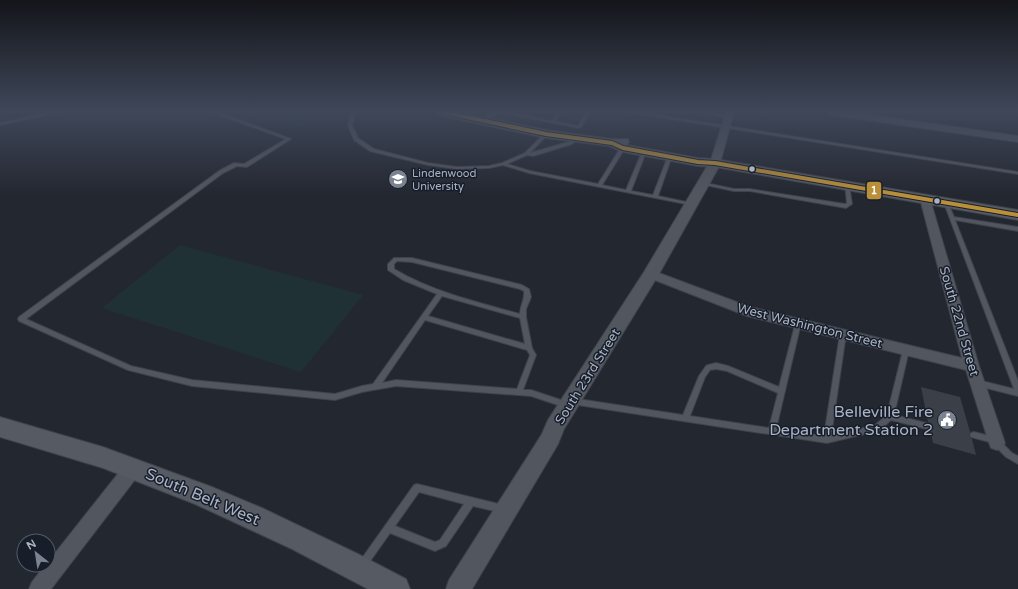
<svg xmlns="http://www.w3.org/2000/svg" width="1018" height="589" font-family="'Varela Round',sans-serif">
  <rect width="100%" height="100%" fill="#232730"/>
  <g fill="#203136">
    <polygon points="292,113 316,121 305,128 280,119"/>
    <polygon points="180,245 363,295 301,372 102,308"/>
  </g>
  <polygon fill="#3b3f47" points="921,387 960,397 970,432 969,436 972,439 976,455 933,443 930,430 932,425 928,422"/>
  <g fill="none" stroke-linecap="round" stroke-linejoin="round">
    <defs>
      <g id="service">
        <polygon points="50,112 60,112 0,125 0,123"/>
        <path d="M211,112H218L291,139L247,167L237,166L223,173L26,319L131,366L192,380L335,394L362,386L373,384L437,294L403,280L388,270V264L394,258H412L522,285L529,289L531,297L526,309V317L532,348L536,355L523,390H531L564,401L565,403L564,405L561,406L531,396L396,386L362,392L335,400L192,386L128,370L19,321L18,319L19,317L219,171L234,163L244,164L286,139ZM397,261L412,262L520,289L524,291C525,301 520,305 520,314C476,302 433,292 394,269V264ZM442,296L520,318L525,344L428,316ZM425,320L527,350L530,355L517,389L396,380L382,383Z"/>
        <polygon points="352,112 356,112 352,125 358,138 374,149 428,163 457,167 489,166 502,163 525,153 545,133 546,133 548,134 547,135 530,153 568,142 574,137 578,138 572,144 533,156 527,155 507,164 530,171 598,184 621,147 625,147 625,148 602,185 626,190 642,152 644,151 646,151 646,152 631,191 653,195 668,156 670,155 672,155 672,156 658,196 691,203 693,204 691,205 529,173 503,165 489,168 457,169 428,165 370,151 354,140 348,125"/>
        <polygon points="498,112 509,112 552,121 557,112 561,112 555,121 578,126 586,112 590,112 581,127 579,128"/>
        <polygon points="626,112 639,112 1018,172 1018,174"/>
        <polygon points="698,112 710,112 730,117 728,118"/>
        <polygon points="701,182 734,189 750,189 845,204 847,203 845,185 847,184 849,185 852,204 846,208 750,191 734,191 701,184"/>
        <polygon points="944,202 948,202 948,203 954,217 1018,227 1018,231 955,220 1018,381 1018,396 978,386 976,385 975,383 976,381 978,380 1014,389 944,203"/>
        <path d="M796,321H800L801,323L776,429L824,436L840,334L841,332H845L846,334L831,436L875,425L887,415L903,350L904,348H908L909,350L894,415L930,424L931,426L930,428L927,429L891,420L880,430L877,431L827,443L578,405L575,404L574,402L575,400L578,399L683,415L699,376L706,366L708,365L716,363L728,366L779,387ZM716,369L727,371L778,393L769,428L690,416L705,377L710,370Z"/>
        <polygon points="974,432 998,438 999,440 1012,453 1018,456 1018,464 1006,457 994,445 993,443 971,437 970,435 971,433"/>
        <path d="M417,484L503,505L506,506L507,509L506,512L503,513L473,506L446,546L435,551L390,533L366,567L363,568L360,567L359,564L360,561L414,485ZM419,492L464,504L440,540L435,542L395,526Z"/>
      </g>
      <g id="minor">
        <polygon points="489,112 498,112 489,123 483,123 482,121"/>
        <polygon points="726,112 734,112 720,163 715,166 710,163"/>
        <polygon points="827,112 853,112 1018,136 1018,142 831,115"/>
        <polygon points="925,196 930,199 979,366 1005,443 1003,448 997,450 991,448 989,443 966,370 747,316 647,277 645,274 647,271 651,270 750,307 962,358 920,199"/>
        <polygon points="134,459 140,461 143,467 140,473 51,589 29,589 32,582 45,565 48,565 48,562 128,461"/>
      </g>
      <polygon id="tertiary" points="715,159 719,160 721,163 659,274 564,429 558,444 472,589 446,589 449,580 542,434 548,420 644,272 709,163 711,160"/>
      <g id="secondary">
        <polygon points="435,112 461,112 546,130 612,139 628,139 629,142 627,145 698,158 715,159 1018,210 1018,220 715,167 698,166 623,152 609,146 546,138 441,116"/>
        <polygon points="0,417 103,447 212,487 262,508 358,554 406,579 410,589 368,589 292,549 195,504 103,468 0,437"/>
      </g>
    </defs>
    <use href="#service" stroke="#3f424a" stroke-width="2"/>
    <use href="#minor" stroke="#3f424a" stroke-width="2"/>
    <use href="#tertiary" stroke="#3f424a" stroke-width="2"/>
    <use href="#secondary" stroke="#3f424a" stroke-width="2"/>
    <use href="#service" fill="#52565f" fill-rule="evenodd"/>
    <use href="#minor" fill="#52565f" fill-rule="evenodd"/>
    <use href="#tertiary" fill="#52565f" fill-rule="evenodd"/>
    <use href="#secondary" fill="#565a63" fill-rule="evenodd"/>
    <defs>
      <polyline id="bus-1" points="443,112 546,134 612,143 623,148 698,162 715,163 1018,215"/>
    </defs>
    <use href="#bus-1" stroke="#171e2a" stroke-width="6"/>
    <use href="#bus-1" stroke="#ba8f3a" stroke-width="4"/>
  </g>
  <linearGradient id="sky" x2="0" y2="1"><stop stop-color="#13151a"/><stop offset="0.57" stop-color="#3f4759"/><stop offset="1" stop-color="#3f4759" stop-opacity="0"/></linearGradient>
  <rect width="1018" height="195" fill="url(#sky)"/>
  <defs>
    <symbol id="university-disc" viewBox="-11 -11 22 22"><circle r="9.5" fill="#7b8290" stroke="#171e2a"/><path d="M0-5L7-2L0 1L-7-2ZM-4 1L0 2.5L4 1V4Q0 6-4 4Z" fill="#fff"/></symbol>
    <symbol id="civic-disc" viewBox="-11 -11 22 22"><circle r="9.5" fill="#7b8290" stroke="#171e2a"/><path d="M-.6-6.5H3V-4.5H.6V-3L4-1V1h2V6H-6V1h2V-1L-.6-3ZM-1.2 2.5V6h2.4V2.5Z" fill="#fff"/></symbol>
  </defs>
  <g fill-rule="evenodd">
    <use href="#university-disc" x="387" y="168" width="22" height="22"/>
    <use href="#civic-disc" x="936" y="409" width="22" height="22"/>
  </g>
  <g fill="#aab3c4" stroke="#171e2a" stroke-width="1.5">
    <circle cx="752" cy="169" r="3.5"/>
    <circle cx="937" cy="201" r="3.5"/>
  </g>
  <g text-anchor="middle" stroke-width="3" stroke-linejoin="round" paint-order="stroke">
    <g font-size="11" fill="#aab3c4" stroke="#171e2a" text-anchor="start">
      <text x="412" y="177">Lindenwood<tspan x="412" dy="13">University</tspan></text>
    </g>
    <g font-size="13" fill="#aab3c4" stroke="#171e2a">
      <text transform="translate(960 321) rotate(74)" y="5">South 22nd Street</text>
      <text transform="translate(810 325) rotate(14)" y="5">West Washington Street</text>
      <text transform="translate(587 376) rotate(-58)" y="5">South 23rd Street</text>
    </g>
    <g font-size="16" fill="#aab3c4" stroke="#171e2a" text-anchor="end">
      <text x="933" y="417">Belleville Fire<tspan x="933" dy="18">Department Station 2</tspan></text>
    </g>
    <g font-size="16" fill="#aab3c4" stroke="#171e2a">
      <text transform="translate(203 496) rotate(23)" y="6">South Belt West</text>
    </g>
  </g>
  <rect stroke="#171e2a" stroke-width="1.5" x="866" y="181" width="16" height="19" rx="4" fill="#ba8f3a"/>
  <g font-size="11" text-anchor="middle" font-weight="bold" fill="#fff">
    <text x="874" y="194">1</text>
  </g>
  <g transform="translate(36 553) rotate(330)"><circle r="19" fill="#171e2a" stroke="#525a68"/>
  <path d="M0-3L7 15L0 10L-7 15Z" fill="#7b8290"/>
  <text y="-6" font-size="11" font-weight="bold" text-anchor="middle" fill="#aab3c4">N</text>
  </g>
</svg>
